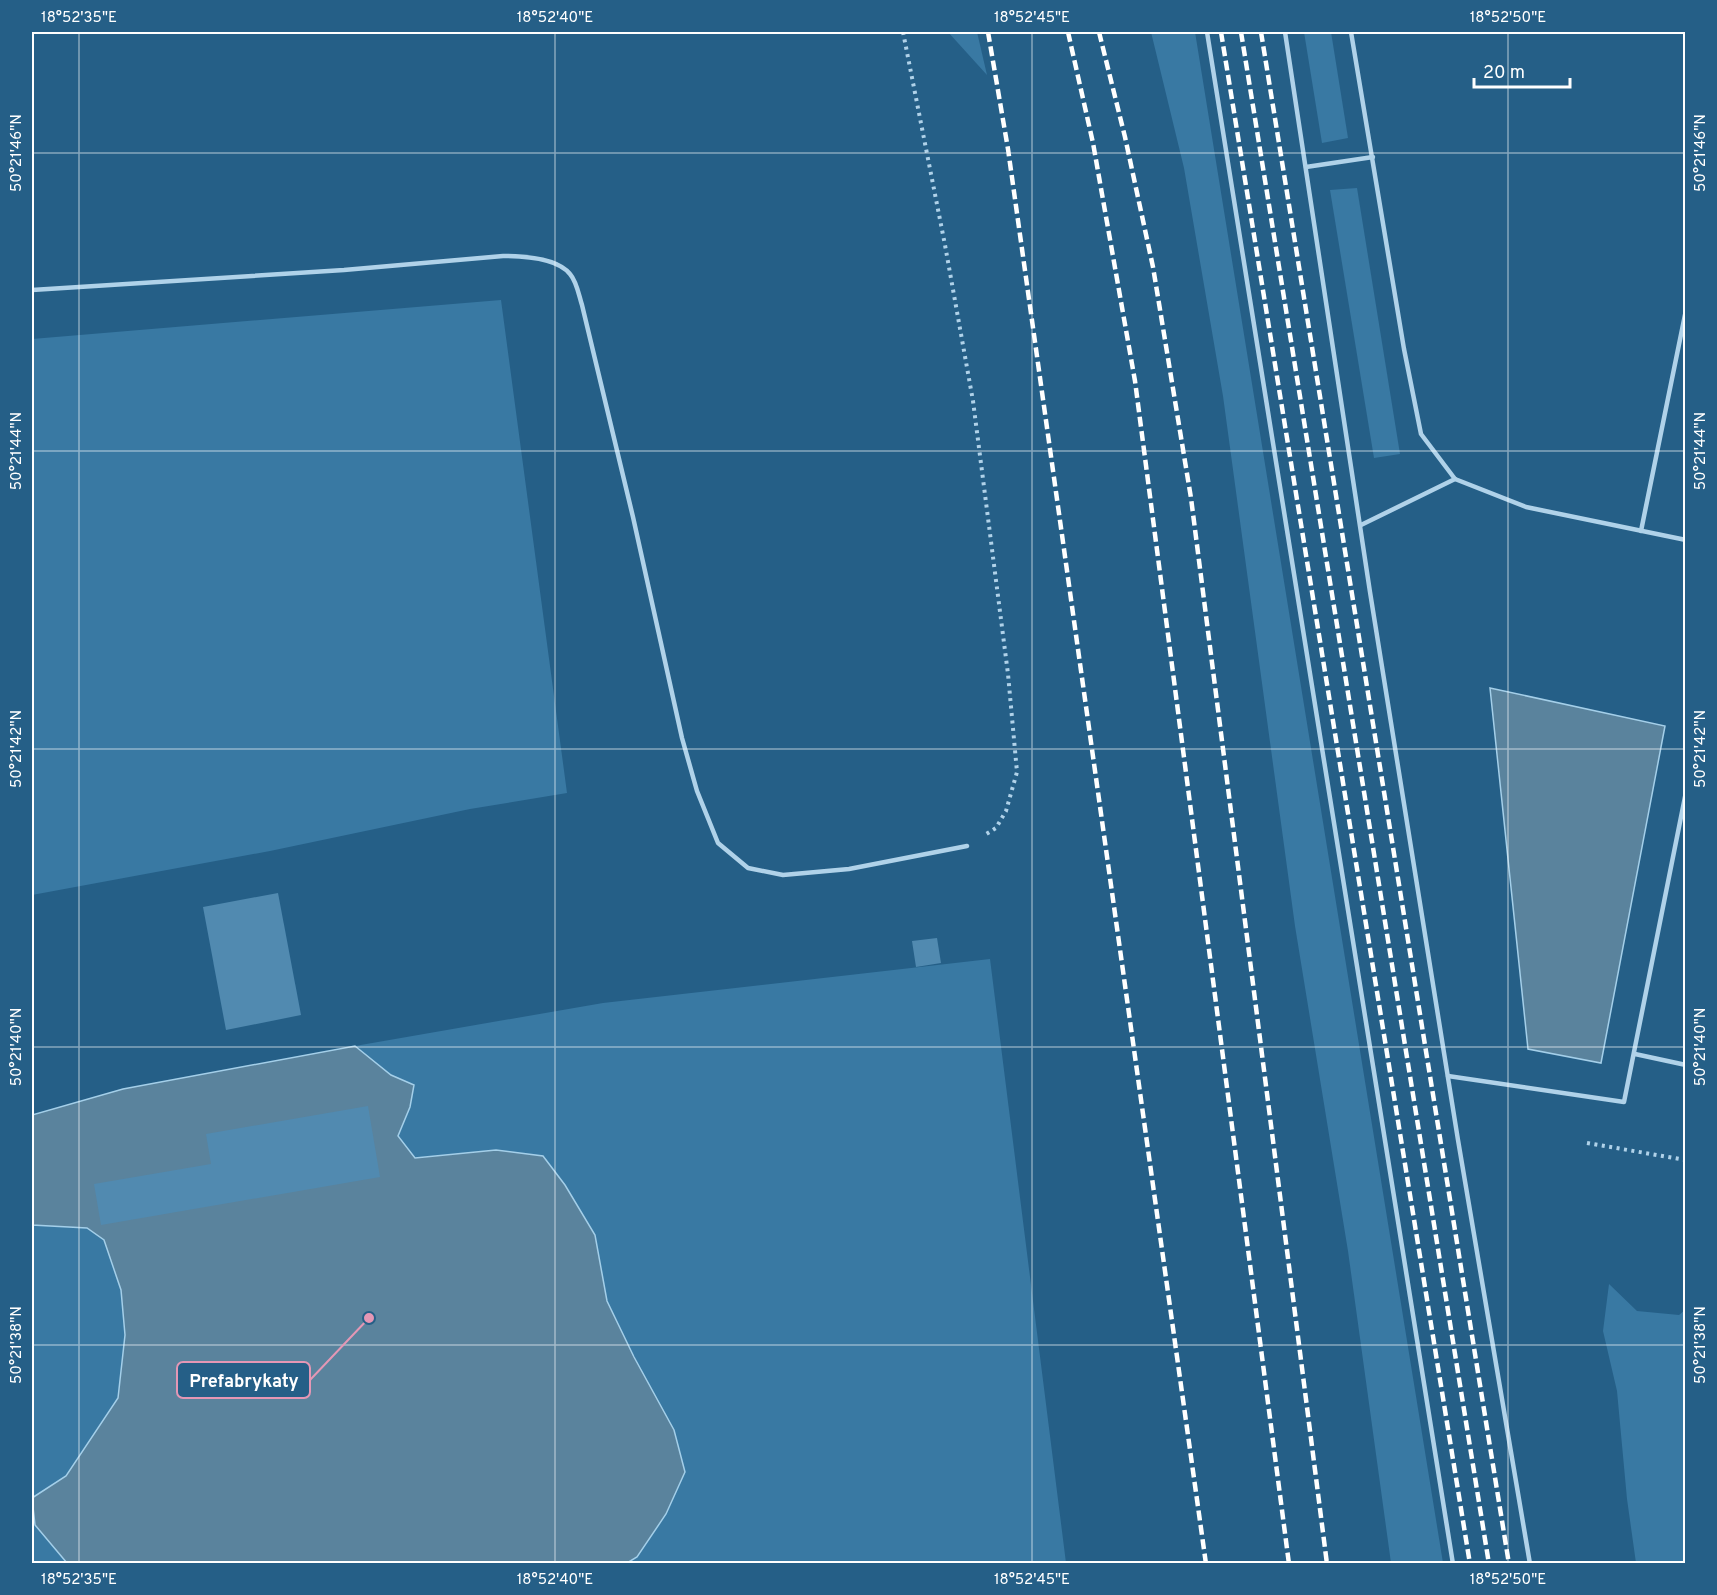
<svg xmlns="http://www.w3.org/2000/svg" width="1717" height="1595" font-family="Overpass,sans-serif">
  <rect width="100%" height="100%" fill="#255f87"/>
  <g fill="#3979a3">
    <polygon points="948,32 977,32 987,75"/>
    <polygon points="1151,32 1195,32 1443,1563 1391,1563 1348,1251 1295,926 1223,396 1184,168"/>
    <polygon points="1304,32 1331,32 1348,138 1322,143"/>
    <polygon points="1357,188 1400,454 1374,458 1330,190"/>
    <polygon points="501,300 567,793 470,809 270,851 32,895 32,339"/>
    <polygon points="990,959 1066,1563 627,1563 637,1557 634,1357 607,1301 595,1235 496,1150 415,1159 398,1137 410,1107 414,1085 391,1075 355,1046 603,1003"/>
    <polygon points="32,1225 87,1228 104,1240 121,1290 125,1336 118,1398 66,1476 32,1498 35,1525 67,1563 32,1563"/>
    <polygon points="1609,1284 1637,1311 1679,1315 1685,1310 1685,1563 1636,1563 1627,1499 1617,1391 1603,1331"/>
  </g>
  <g fill="#5a839d" stroke="#a4cfe9" stroke-width="1.5">
    <polygon points="1490,688 1665,726 1601,1063 1528,1049"/>
    <polygon points="355,1046 391,1075 414,1085 410,1107 398,1136 415,1158 496,1150 543,1156 565,1185 595,1235 607,1301 634,1357 674,1430 685,1472 666,1514 637,1557 627,1563 67,1563 35,1525 32,1498 66,1476 118,1398 125,1335 121,1290 104,1240 87,1228 32,1225 32,1115 123,1089"/>
  </g>
  <g fill="#518ab0">
    <polygon points="278,893 301,1015 226,1030 203,907"/>
    <polygon points="937,938 941,963 916,967 912,941"/>
    <polygon points="368,1106 380,1177 101,1225 94,1184 211,1164 206,1134"/>
  </g>
  <g fill="none" stroke-linecap="round" stroke-linejoin="round">
    <g stroke="#b0d2e9" stroke-width="4" stroke-dasharray="3 4.5" stroke-linecap="butt">
      <polyline points="903,32 945,245 973,401 1008,674 1017,772 1006,811 996,828 983,836"/>
      <polyline points="1587,1143 1686,1160"/>
    </g>
    <g stroke="#b0d2e9" stroke-width="4.5">
      <polyline points="1207,32 1453,1564"/>
      <polyline points="1285,32 1370,592 1458,1140 1530,1564"/>
      <polyline points="1351,32 1404,349 1421,434 1455,479 1526,507 1686,540"/>
      <polyline points="1306,167 1373,157"/>
      <path d="M32,290L344,270L503,256C523,256 557,258 570,274C577,282 579,296 582,305L633,517L682,738L697,791L718,843L748,868L783,875L849,869L967,846"/>
      <polyline points="1361,525 1455,479"/>
      <polyline points="1641,531 1686,310"/>
      <polyline points="1635,1054 1686,1065"/>
      <polyline points="1448,1076 1624,1102 1686,792"/>
    </g>
    <g stroke="#fff" stroke-width="4.5" stroke-dasharray="10 4.5" stroke-linecap="butt">
      <polyline points="988,32 1008,149 1206,1564"/>
      <polyline points="1068,32 1093,143 1135,381 1289,1564"/>
      <polyline points="1099,32 1125,137 1153,267 1191,498 1327,1564"/>
      <polyline points="1221,32 1470,1564"/>
      <polyline points="1241,32 1489,1564"/>
      <polyline points="1261,32 1509,1564"/>
    </g>
  </g>
  <path fill="none" stroke="#fff" stroke-width="1.5" stroke-opacity="0.45" d="M79,32V1564M555,32V1564M1032,32V1564M1508,32V1564M32,153H1686M32,451H1686M32,749H1686M32,1047H1686M32,1345H1686"/>
  <path fill="none" stroke="#e497b5" stroke-width="2" d="M369 1318L310 1380"/>
  <circle fill="#e497b5" stroke="#255f87" stroke-width="2" cx="369" cy="1318" r="6"/>
  <rect fill="#255f87" stroke="#e497b5" stroke-width="2" x="177" y="1362" width="133" height="36" rx="6"/>
  <g font-size="18" text-anchor="middle" font-weight="bold" fill="#fff">
    <text x="244" y="1387">Prefabrykaty</text>
  </g>
  <rect width="1717" height="1595" fill="none" stroke="#255f87" stroke-width="66"/>
  <path d="M1474 78v9h96v-9" fill="none" stroke="#ffffff" stroke-width="3"/>
  <text x="1483" y="78" font-size="18" fill="#ffffff" stroke="#255f87" stroke-width="4.5" paint-order="stroke">20 m</text>
  <rect x="33" y="33" width="1651" height="1529" fill="none" stroke="#fff" stroke-width="2"/>
  <g font-size="15" text-anchor="middle" fill="#fff">
    <text x="79" y="22">18°52'35"E</text>
    <text x="555" y="22">18°52'40"E</text>
    <text x="1032" y="22">18°52'45"E</text>
    <text x="1508" y="22">18°52'50"E</text>
    <text transform="translate(16 153) rotate(-90)" y="5">50°21'46"N</text>
    <text transform="translate(1700 153) rotate(-90)" y="5">50°21'46"N</text>
    <text transform="translate(16 451) rotate(-90)" y="5">50°21'44"N</text>
    <text transform="translate(1700 451) rotate(-90)" y="5">50°21'44"N</text>
    <text transform="translate(16 749) rotate(-90)" y="5">50°21'42"N</text>
    <text transform="translate(1700 749) rotate(-90)" y="5">50°21'42"N</text>
    <text transform="translate(16 1047) rotate(-90)" y="5">50°21'40"N</text>
    <text transform="translate(1700 1047) rotate(-90)" y="5">50°21'40"N</text>
    <text transform="translate(16 1345) rotate(-90)" y="5">50°21'38"N</text>
    <text transform="translate(1700 1345) rotate(-90)" y="5">50°21'38"N</text>
    <text x="79" y="1584">18°52'35"E</text>
    <text x="555" y="1584">18°52'40"E</text>
    <text x="1032" y="1584">18°52'45"E</text>
    <text x="1508" y="1584">18°52'50"E</text>
  </g>
</svg>
